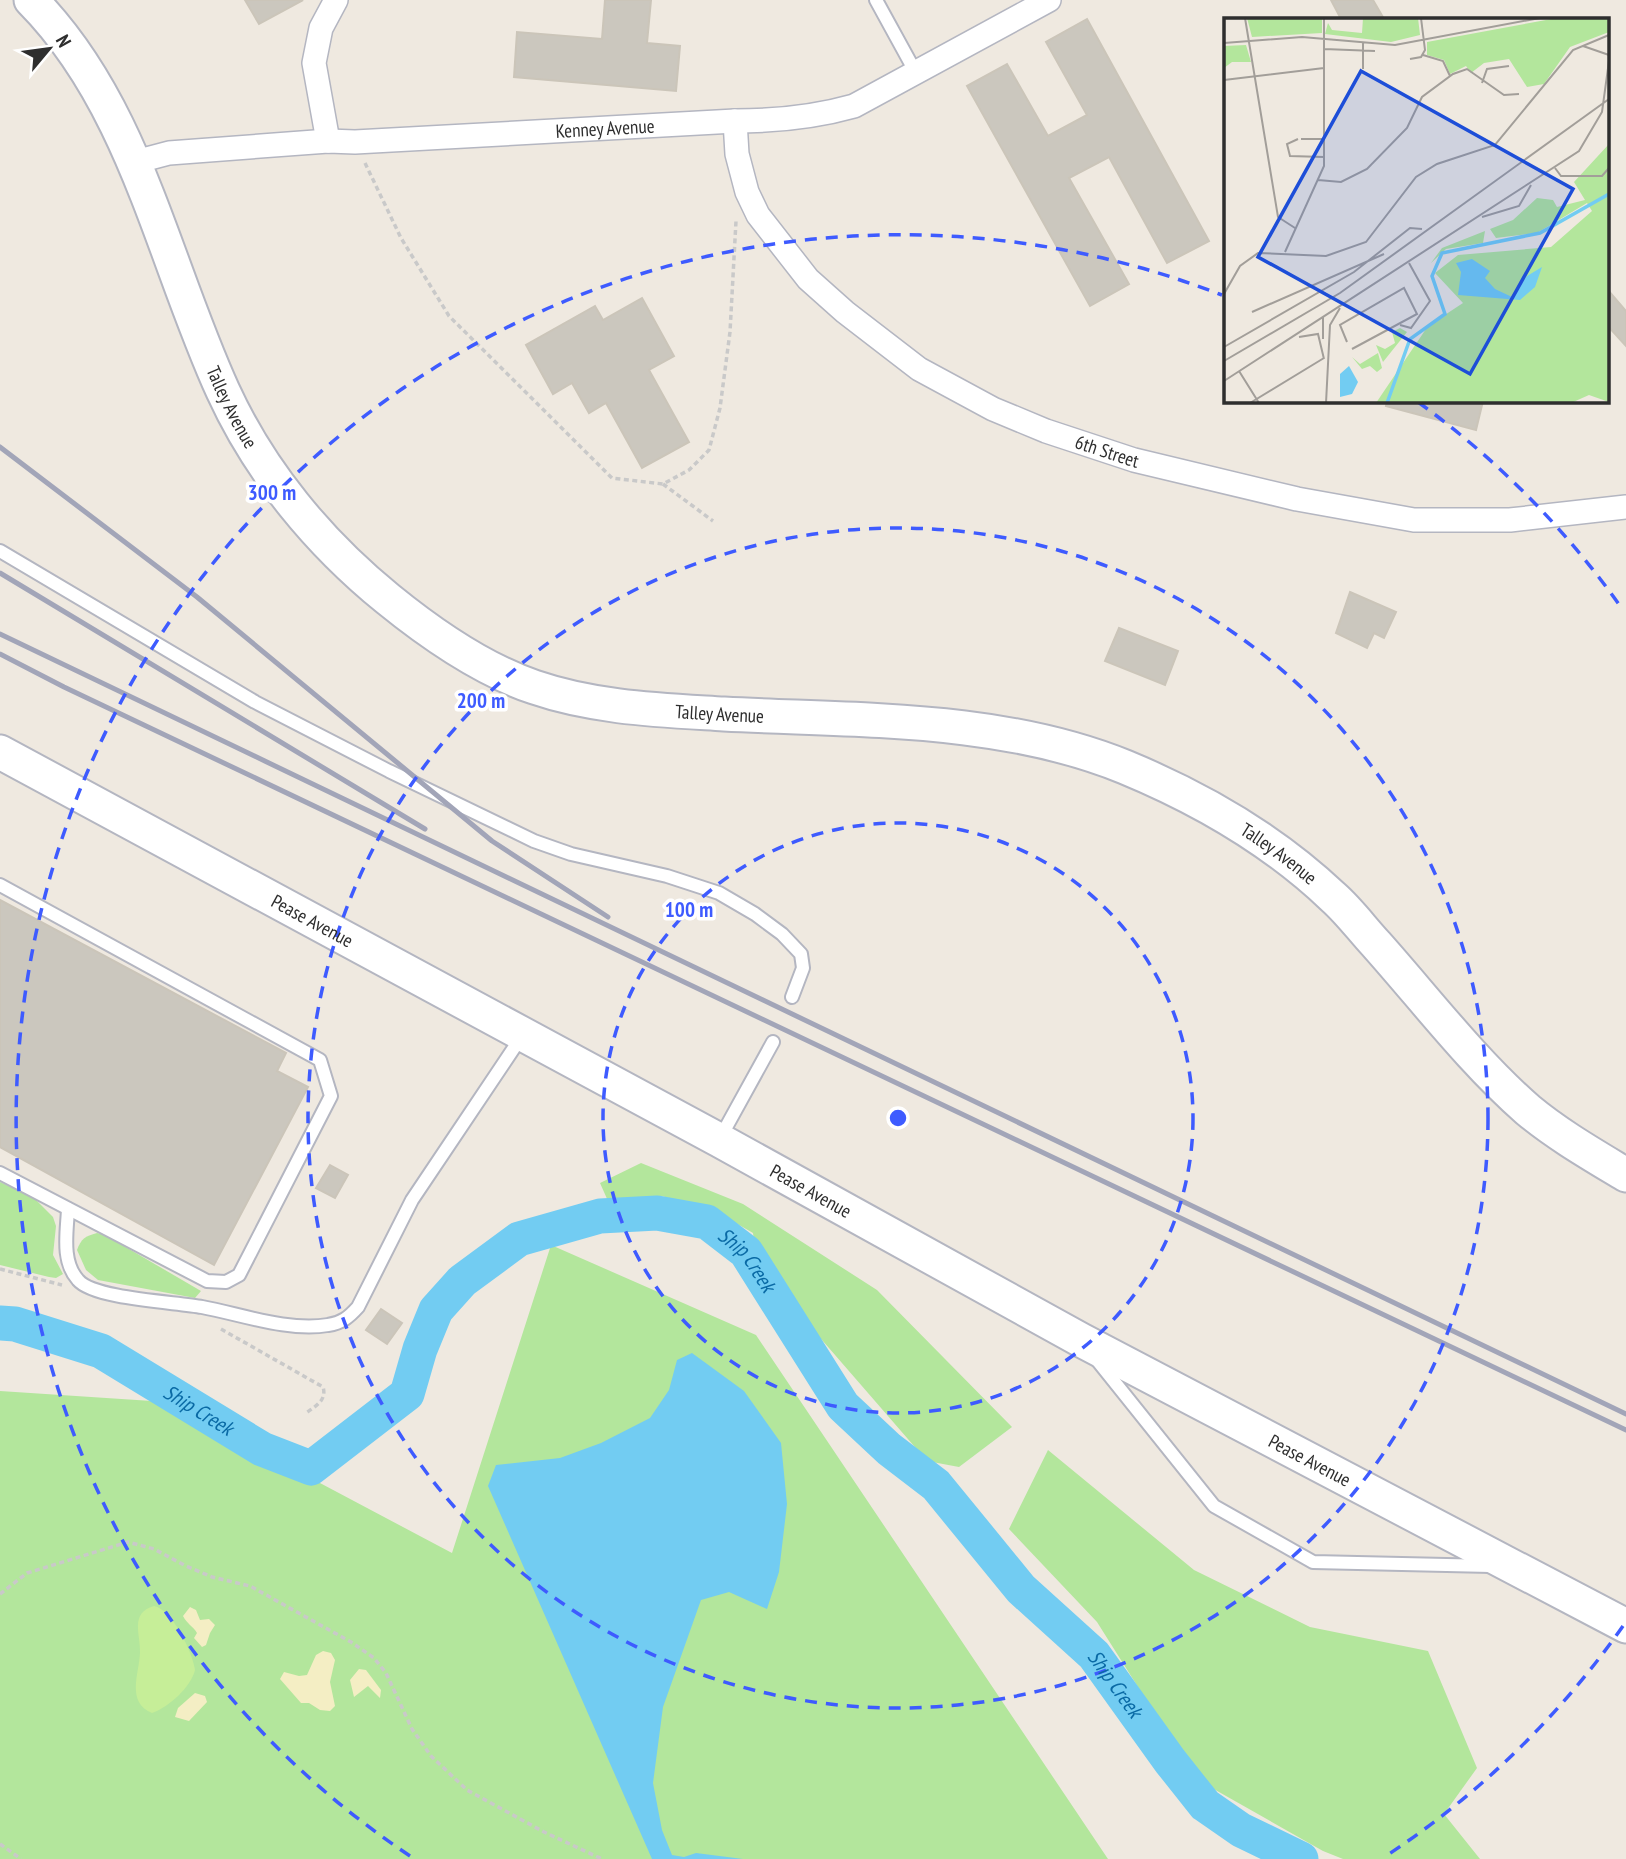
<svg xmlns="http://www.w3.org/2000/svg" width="1626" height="1859" font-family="'PT Sans Narrow',sans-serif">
  <rect width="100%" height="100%" fill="#efe9e0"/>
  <g fill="#b3e69c">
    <polygon points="641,1163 743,1204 877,1290 1012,1427 959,1467 927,1461 809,1325 756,1257 753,1233 720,1214 662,1196 608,1201 600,1183"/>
    <polygon points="0,1182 34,1198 53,1217 56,1226 53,1255 63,1274 56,1278 49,1277 0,1265"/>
    <path d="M97,1233L105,1235L201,1291L195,1298L98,1280L86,1270L77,1250C81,1239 85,1236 97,1233Z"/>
    <polygon points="551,1245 756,1335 1108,1859 0,1859 0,1391 167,1402 452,1553"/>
    <polygon points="1048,1450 1194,1570 1310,1627 1428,1651 1477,1768 1444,1814 1480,1859 1343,1859 1323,1851 1196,1779 1097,1622 1009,1529"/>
  </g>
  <g fill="#f4eec4">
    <path d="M190,1607L196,1610L200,1620L209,1619L215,1625L210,1633L206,1645L202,1647L194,1638L197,1633C193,1626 187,1624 183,1616Z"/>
    <polygon points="323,1651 331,1653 335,1660 330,1682 335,1706 330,1711 320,1710 309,1703 301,1703 280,1679 284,1672 299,1676 307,1675 316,1655"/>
    <polygon points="359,1669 366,1670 381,1690 380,1698 368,1686 354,1697 350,1680"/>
    <polygon points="195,1693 205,1696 207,1702 189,1721 175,1717 178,1708"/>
  </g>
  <path fill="#c6ee98" d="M154,1606C172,1609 193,1653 195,1670C191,1687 169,1707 152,1713C126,1702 139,1674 140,1653C141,1635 129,1613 154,1606Z"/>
  <polygon fill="#72ccf2" points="692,1353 744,1391 781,1443 787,1504 779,1572 767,1609 729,1592 701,1600 663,1707 653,1783 662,1830 672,1855 684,1857 696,1853 743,1859 652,1859 488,1486 496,1465 560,1458 601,1443 650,1418 669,1390 677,1360"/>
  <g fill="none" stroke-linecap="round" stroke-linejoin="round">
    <path stroke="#72ccf2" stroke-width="35" id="s1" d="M0,1323L15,1324L101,1351L262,1449L311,1468L407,1394L420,1349L436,1310L462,1281L519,1239L600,1216L657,1213L707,1222L746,1252L843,1406L889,1449L936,1485L1021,1589L1094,1655L1170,1761L1205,1805L1241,1830L1301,1859"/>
  </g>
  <g fill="#cbc7be" stroke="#cbc5b9" stroke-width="2">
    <polygon points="245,0 303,0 259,24"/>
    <polygon points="605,0 651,0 647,43 680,46 676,91 514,77 517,32 602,39"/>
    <polygon points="1331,0 1373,0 1384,19 1341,19"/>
    <polygon points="1087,19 1209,241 1167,263 1109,157 1069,178 1129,284 1090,306 967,86 1007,64 1048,136 1087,115 1046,42"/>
    <polygon points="1607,289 1626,311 1626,346 1607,325"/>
    <polygon points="642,298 674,356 649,370 689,442 642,468 606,403 589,413 572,383 553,394 526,345 595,306 603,320"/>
    <polygon points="1387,401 1483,401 1476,430 1386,406"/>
    <polygon points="1350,592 1396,612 1384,638 1374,633 1367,648 1336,633"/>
    <polygon points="1119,628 1178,651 1165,685 1105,661"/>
    <polygon points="0,900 286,1053 277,1071 308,1087 214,1265 0,1147"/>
    <polygon points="330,1165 348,1175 335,1198 316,1188"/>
    <polygon points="381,1309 402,1323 387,1344 366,1330"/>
  </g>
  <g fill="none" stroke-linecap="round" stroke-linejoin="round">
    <defs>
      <g id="lane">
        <polyline points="876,0 916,73"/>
        <polyline points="0,551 255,702 389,771 534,841 571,854 667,876 719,893 755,914 782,934 801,954 803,968 792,997"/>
        <polyline points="0,885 320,1060 331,1096 239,1275 226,1282 207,1281 0,1173"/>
        <polyline points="719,1140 773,1042"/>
        <path d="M68,1209C67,1232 61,1261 78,1280C94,1299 176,1302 202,1307C240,1314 289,1332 328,1325C342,1323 349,1317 358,1307L412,1200L522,1036"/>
        <polyline points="1097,1360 1214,1506 1313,1562 1491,1566"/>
      </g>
      <g id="street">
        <path id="s2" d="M735,121L737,154L747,192L758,215L808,279L845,312L919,369L993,409L1046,431L1134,460L1297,499L1414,520H1510L1626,507"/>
        <polyline points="328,141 314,63 321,28 336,0"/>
        <path id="s3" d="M135,162L169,153L328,141L355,142L735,121C775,121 815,117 854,106L1049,0"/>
      </g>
      <g id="secondary">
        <path id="s4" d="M31,0C135,105 163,260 223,391C260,472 319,543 388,599C431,634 481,669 534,687C595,708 660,710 724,714C857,721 1000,716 1125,767C1200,798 1274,841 1333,897C1349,911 1362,929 1376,944C1425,999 1473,1062 1528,1110C1558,1135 1593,1155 1626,1175"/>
        <path id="s5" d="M0,752L719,1140L1081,1340L1626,1626"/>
      </g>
    </defs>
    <use href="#lane" stroke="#b4b6c1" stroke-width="16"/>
    <use href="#street" stroke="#b4b6c1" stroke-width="26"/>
    <use href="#secondary" stroke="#b4b6c1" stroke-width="37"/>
    <g stroke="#c9c9c9" stroke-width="3.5" stroke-dasharray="5 3.5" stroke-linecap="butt">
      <polyline points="365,163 401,238 449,316 612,478 663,484 689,470 709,450 720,408 730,332 736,221"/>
      <polyline points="663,484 713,521"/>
      <polyline points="0,1269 62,1285"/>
      <path d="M221,1329L323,1387C327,1400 316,1406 306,1413"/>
      <polyline points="0,1594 27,1573 128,1542 154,1549 186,1566 212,1577 250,1586 351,1642 374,1658 386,1673 412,1729 431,1756 467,1790 544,1832 602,1859"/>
      <polyline points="0,1844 21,1859"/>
    </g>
    <use href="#lane" stroke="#fff" stroke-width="12"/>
    <use href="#street" stroke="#fff" stroke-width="23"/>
    <use href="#secondary" stroke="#fff" stroke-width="33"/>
    <g stroke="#a2a5b8" stroke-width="5">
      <polyline points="0,447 197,597 492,841 608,917"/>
      <polyline points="0,573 425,829"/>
      <polyline points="0,634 1626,1414"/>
      <polyline points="0,654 64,687 1626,1430"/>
    </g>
  </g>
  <g fill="none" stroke="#3e5bff" stroke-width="3.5" stroke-dasharray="12 9">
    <circle cx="898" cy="1118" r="295"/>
    <circle cx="898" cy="1118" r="590"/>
    <path d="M1623 1626A885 885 0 0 1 1386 1856M410 1856A885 885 0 0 1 1222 295M1418 402A885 885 0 0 1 1623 610"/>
  </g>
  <g text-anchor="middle" stroke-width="7" stroke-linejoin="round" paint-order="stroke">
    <g font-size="19" fill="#2e2e2e" stroke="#fff">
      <text dy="7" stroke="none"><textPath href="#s3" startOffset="472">Kenney Avenue</textPath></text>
      <text dy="7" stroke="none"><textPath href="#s4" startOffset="457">Talley Avenue</textPath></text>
      <text dy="7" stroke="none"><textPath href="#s2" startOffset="528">6th Street</textPath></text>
      <text dy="7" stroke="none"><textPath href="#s4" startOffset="1066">Talley Avenue</textPath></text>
      <text dy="7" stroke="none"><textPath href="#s4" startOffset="1654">Talley Avenue</textPath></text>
      <text dy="7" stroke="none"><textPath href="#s5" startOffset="355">Pease Avenue</textPath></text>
      <text dy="7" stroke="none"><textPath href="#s5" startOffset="922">Pease Avenue</textPath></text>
      <text dy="7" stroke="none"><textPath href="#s5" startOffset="1489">Pease Avenue</textPath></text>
    </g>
    <g font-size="21" font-style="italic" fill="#0a6aa5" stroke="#fff">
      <text dy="7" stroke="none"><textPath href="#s1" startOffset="914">Ship Creek</textPath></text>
      <text dy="7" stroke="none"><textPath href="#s1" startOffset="219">Ship Creek</textPath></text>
      <text dy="7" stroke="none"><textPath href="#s1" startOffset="1480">Ship Creek</textPath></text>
    </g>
  </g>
  <g transform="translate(1224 18)">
    <rect width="385" height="385" fill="#efe9e0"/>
    <path d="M23,0H98V15L28,19ZM139,0H194L196,17L167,24L101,16L104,5L108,12L138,15ZM333,0H385V14L346,29L320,66L303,69L285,41L260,45L247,55L242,48L226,56L220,42L203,37V24ZM22,27L27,44H8L0,50V28ZM385,126V384L365,377L347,385H152L204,308L239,285L211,255L234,237L327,229L368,193L363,185L313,215L272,220L266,211L289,202L313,180L329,182L333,189L361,182L350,164ZM261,213L259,225L222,231L207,245L218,230ZM176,310L183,314L159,344L152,327L161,331L171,325L168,314ZM154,335L158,350L153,354L146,348L138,351L128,339L136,346Z" fill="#b3e69c"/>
    <path d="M248,241L266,253L261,260L271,271L288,279L303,258L318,249L311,269L296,282L234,277L237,254L232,245ZM125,348L134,364L128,376L116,379V356Z" fill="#72ccf2"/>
    <path fill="none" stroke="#72ccf2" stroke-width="3.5" d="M163,385L186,321L221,296L208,258L218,235L316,215L385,176"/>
    <path fill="none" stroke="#a29e99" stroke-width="2" d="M21,0L54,199L71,210M0,25L78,19L171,27L316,0M359,28L385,37M100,31L151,33M199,37L219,43L226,58M186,41L197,39L201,32L197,0M139,51V25M0,62L100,50M258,65L263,51L285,48M74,121L63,126L66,138L100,139M77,121H100M331,150L337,158H378L385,150M94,162L117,164L143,151L183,110L198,79L229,56L243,51L280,77L295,76M258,199L295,188L307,167M61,234L100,148V0M0,276L16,248L34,235L102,238L142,224L192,159L213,146L271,127L349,32L385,17M28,294L160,236M99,299V321M176,307L187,310L206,283L185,245M75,319L94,316L100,341M123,324L116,307L180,270L193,296L128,331M0,329L130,254L186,210L198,211M0,343L116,275L385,81M15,353L35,385M0,363L355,133L378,94L385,43M26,385L100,340M102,385L106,307L116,290"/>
    <path fill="#1d4ed8" fill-opacity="0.15" stroke="#1d4ed8" stroke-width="3.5" d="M137,53L349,171L246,356L34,239Z"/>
    <rect width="385" height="385" fill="none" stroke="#2e2e2e" stroke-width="3.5"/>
  </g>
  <circle cx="898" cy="1118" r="10" fill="#3e5bff" stroke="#fff" stroke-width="3.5"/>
  <g font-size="21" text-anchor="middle" font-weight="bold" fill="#3e5bff" stroke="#fff" stroke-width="7" stroke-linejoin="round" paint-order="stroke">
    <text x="272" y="500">300 m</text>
    <text x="481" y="708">200 m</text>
    <text x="689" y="917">100 m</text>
  </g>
  <g transform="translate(49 49) rotate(61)" stroke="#ffffff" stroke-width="5" paint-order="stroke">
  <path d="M0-5L12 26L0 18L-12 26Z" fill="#2e2e2e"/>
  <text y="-10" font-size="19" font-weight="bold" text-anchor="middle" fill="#2e2e2e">N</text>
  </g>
</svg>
